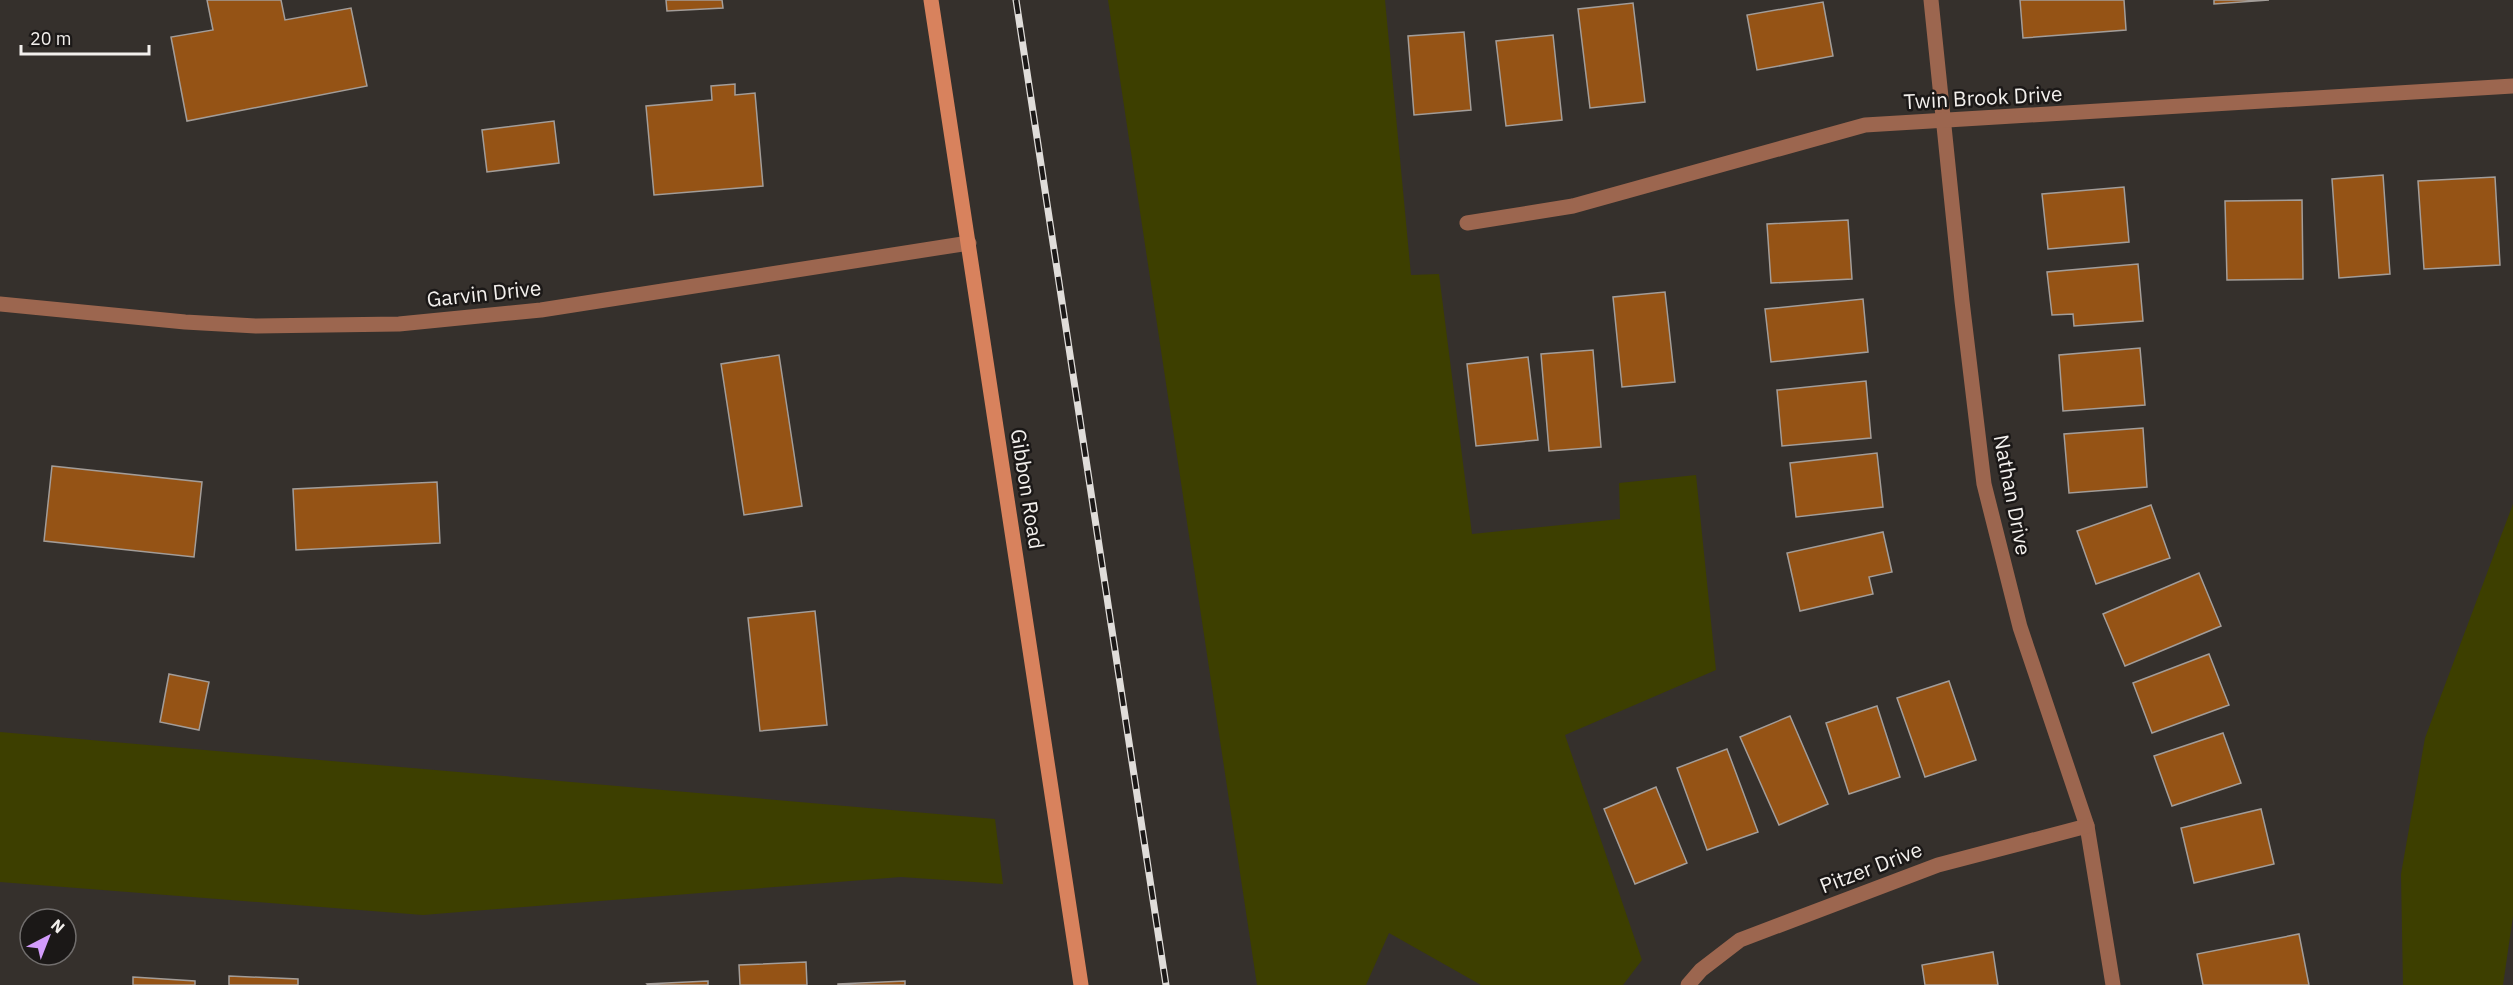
<svg xmlns="http://www.w3.org/2000/svg" width="2513" height="985" font-family="'IBM Plex Sans',sans-serif">
  <rect width="100%" height="100%" fill="#35302c"/>
  <g fill="#3d3f00">
    <polygon points="1108,0 1385,0 1411,275 1439,274 1472,534 1620,519 1619,483 1696,475 1716,670 1565,735 1642,960 1623,985 1481,985 1389,933 1366,985 1257,985"/>
    <polygon points="2513,504 2513,916 2503,985 2403,985 2401,874 2425,738"/>
    <polygon points="0,732 995,819 1003,884 901,877 423,915 0,882"/>
  </g>
  <g fill="#955315" stroke="#a39d99" stroke-width="1.5">
    <polygon points="207,0 281,0 285,20 351,8 367,86 187,121 171,37 213,30"/>
    <polygon points="666,0 722,0 723,8 667,11"/>
    <polygon points="2020,0 2124,0 2126,30 2023,38"/>
    <polygon points="2214,0 2269,0 2214,4"/>
    <polygon points="1823,2 1833,56 1757,70 1747,15"/>
    <polygon points="1633,3 1645,102 1590,108 1578,9"/>
    <polygon points="1464,32 1471,110 1414,115 1408,36"/>
    <polygon points="1553,35 1562,120 1506,126 1496,41"/>
    <polygon points="735,84 735,95 755,93 763,186 654,195 646,106 712,100 711,86"/>
    <polygon points="554,121 559,163 487,172 482,130"/>
    <polygon points="2383,175 2390,274 2339,278 2332,179"/>
    <polygon points="2495,177 2500,265 2424,269 2418,181"/>
    <polygon points="2124,187 2129,242 2048,249 2042,194"/>
    <polygon points="2302,200 2303,279 2227,280 2225,201"/>
    <polygon points="1848,220 1852,279 1771,283 1767,224"/>
    <polygon points="2138,264 2143,321 2074,326 2073,314 2052,315 2047,272"/>
    <polygon points="1665,292 1675,382 1622,387 1613,297"/>
    <polygon points="1863,299 1868,352 1771,362 1765,309"/>
    <polygon points="2140,348 2145,405 2063,411 2059,355"/>
    <polygon points="1593,350 1601,447 1549,451 1541,354"/>
    <polygon points="779,355 802,506 744,515 721,364"/>
    <polygon points="1528,357 1538,440 1476,446 1467,364"/>
    <polygon points="1866,381 1871,438 1782,446 1777,390"/>
    <polygon points="2143,428 2147,487 2069,493 2064,434"/>
    <polygon points="1877,453 1883,507 1796,517 1790,463"/>
    <polygon points="52,466 202,482 194,557 44,541"/>
    <polygon points="437,482 440,543 296,550 293,489"/>
    <polygon points="2151,505 2170,558 2096,584 2077,531"/>
    <polygon points="1883,532 1892,572 1869,577 1873,594 1800,611 1787,553"/>
    <polygon points="2199,573 2221,626 2125,666 2103,614"/>
    <polygon points="815,611 827,725 760,731 748,618"/>
    <polygon points="2209,654 2229,705 2152,733 2133,683"/>
    <polygon points="169,674 209,682 199,730 160,722"/>
    <polygon points="1949,681 1976,760 1925,777 1897,698"/>
    <polygon points="1877,706 1900,777 1849,794 1826,723"/>
    <polygon points="1790,716 1828,804 1779,825 1740,737"/>
    <polygon points="2223,733 2241,783 2172,806 2154,756"/>
    <polygon points="1727,749 1758,832 1707,850 1677,768"/>
    <polygon points="1656,787 1687,863 1635,884 1604,809"/>
    <polygon points="2261,809 2274,864 2194,883 2181,828"/>
    <polygon points="2299,934 2309,985 2203,985 2197,954"/>
    <polygon points="1993,952 1998,985 1925,985 1922,965"/>
    <polygon points="806,962 807,985 740,985 739,965"/>
    <polygon points="229,976 298,979 298,985 229,985"/>
    <polygon points="133,977 195,981 195,985 133,985"/>
    <polygon points="708,981 708,985 648,985 647,984"/>
    <polygon points="905,981 905,985 838,985 838,984"/>
  </g>
  <g fill="none" stroke-linecap="round" stroke-linejoin="round">
    <g stroke="#9c664f" stroke-width="15">
      <polyline points="1931,0 1962,301 1984,484 2020,627 2087,826 2113,985"/>
      <polyline points="1467,223 1573,206 1865,125 2513,86"/>
      <polyline points="0,304 185,322 256,326 399,324 541,310 969,243"/>
      <polyline points="1688,985 1701,970 1740,940 1938,865 2087,826"/>
    </g>
    <polyline stroke="#d8825d" stroke-width="15" points="931,0 1081,985"/>
    <defs>
      <polyline id="rail" points="1016,0 1166,985"/>
    </defs>
    <use href="#rail" stroke="#e0ddda" stroke-width="7"/>
    <use href="#rail" stroke="#1b1817" stroke-width="4.5" stroke-dasharray="14" stroke-linecap="butt"/>
  </g>
  <g text-anchor="middle" stroke-width="5" stroke-linejoin="round" paint-order="stroke">
    <g font-size="21" fill="#f3f0ed" stroke="#1b1817">
      <text transform="translate(1983 98) rotate(-3)" y="7">Twin Brook Drive</text>
      <text transform="translate(484 294) rotate(-6)" y="7">Garvin Drive</text>
      <text transform="translate(1027 489) rotate(81)" y="7">Gibbon Road</text>
      <text transform="translate(2012 495) rotate(79)" y="7">Nathan Drive</text>
      <text transform="translate(1871 868) rotate(-21)" y="7">Pitzer Drive</text>
    </g>
  </g>
  <g transform="translate(48 937) rotate(42)"><circle r="28" fill="#1b1817" stroke="#716e6d" stroke-width="1.5"/>
  <path d="M0-4.5L10 22L0 15L-10 22Z" fill="#d39cfc"/>
  <text y="-9" font-size="16" font-weight="bold" text-anchor="middle" fill="#f3f0ed">N</text>
  </g>
  <path d="M21 45v9h128v-9" fill="none" stroke="#f3f0ed" stroke-width="3"/>
  <text x="30" y="45" font-size="18" fill="#f3f0ed" stroke="#1b1817" stroke-width="4.5" paint-order="stroke">20 m</text>
</svg>
